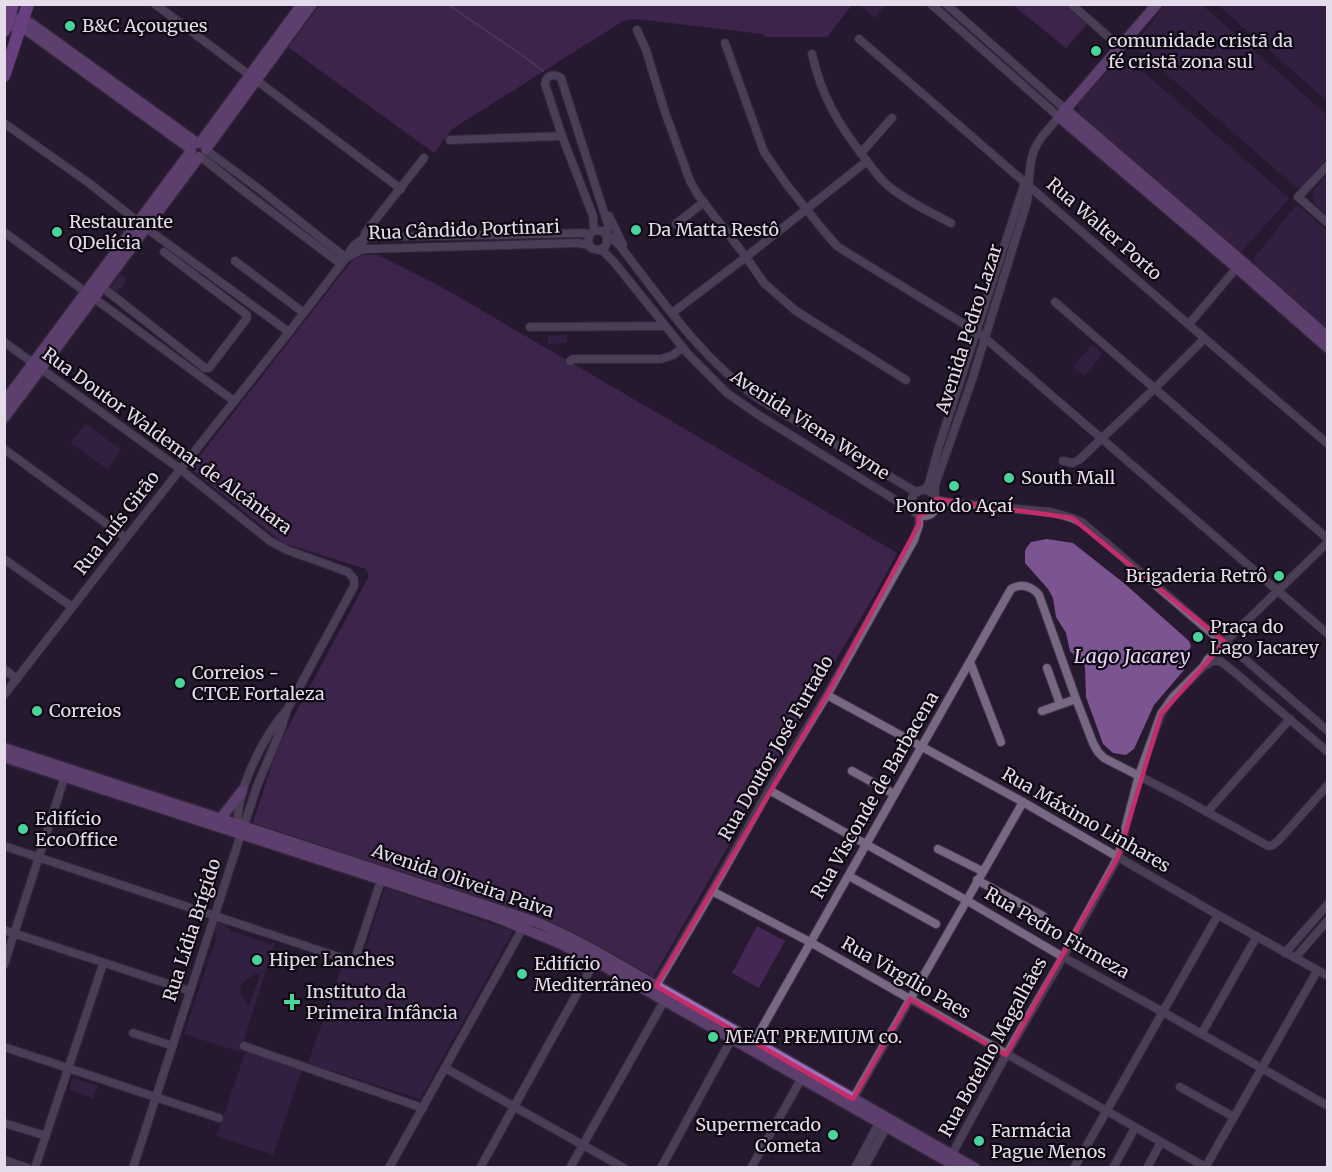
<svg xmlns="http://www.w3.org/2000/svg" width="1332" height="1172" font-family="Merriweather,serif">
  <rect width="100%" height="100%" fill="#271930"/>
  <g fill="#442754" fill-rule="evenodd">
    <polygon points="1166,4 1202,5 1327,115 1327,158 1301,187 1297,188 1139,50 1138,40"/>
    <polygon points="859,5 887,5 875,18"/>
    <polygon points="1218,5 1327,5 1327,101"/>
    <polygon points="1126,57 1288,197 1288,200 1241,252 1238,253 1080,114 1078,104 1118,58"/>
    <polygon points="1327,174 1327,215 1314,203 1312,193"/>
    <polygon points="1299,206 1327,231 1327,331 1256,268 1254,258 1294,208"/>
    <polygon points="120,274 127,279 117,293 110,288"/>
    <polygon points="567,335 567,343 548,344 548,336"/>
    <polygon points="1092,345 1103,353 1084,376 1073,367"/>
    <polygon points="86,424 121,450 107,469 71,443"/>
    <polygon points="385,888 513,931 420,1099 308,1063 343,964 359,969"/>
    <path d="M219,922L226,924L230,931L270,944L275,942L240,1052L184,1034L186,1029L216,939C215,933 214,926 219,922ZM258,973H261L260,975L249,1006C234,987 239,983 258,973Z"/>
    <polygon points="757,926 785,941 759,988 732,973"/>
    <polygon points="247,1047 303,1066 273,1155 217,1136"/>
    <polygon points="73,1078 98,1086 93,1098 69,1089"/>
  </g>
  <g fill="#59326e">
    <polygon points="320,5 320,4 852,5 827,37 765,37 763,34 637,19 623,21 452,129 434,153 288,47"/>
    <polygon points="1013,5 1065,5 1087,24 1066,48"/>
    <polygon points="363,255 378,255 445,289 897,553 874,596 812,699 653,978 541,920 515,909 255,824 253,822 278,746 369,576 366,569 283,543 195,472 192,466 347,267 354,259"/>
  </g>
  <polygon fill="#7b5492" points="1047,539 1073,543 1125,584 1189,641 1191,646 1183,663 1184,670 1154,705 1134,749 1126,755 1113,753 1103,744 1086,697 1085,667 1083,663 1070,651 1066,633 1056,617 1053,598 1048,589 1025,563 1025,551 1027,547 1031,542"/>
  <g fill="none" stroke-linecap="round" stroke-linejoin="round">
    <polyline stroke="#7b5492" stroke-width="2" points="447,4 522,55 543,71"/>
    <defs>
      <g id="minor">
        <polyline points="155,4 401,189"/>
        <path d="M931,4L1059,117C1051,126 1040,137 1035,148C1028,162 1030,186 1027,202L972,380L935,485V495"/>
        <polyline points="946,4 1065,109"/>
        <polyline points="1071,4 1120,47"/>
        <polyline points="637,30 646,50 665,112 690,181 698,195 746,257 764,283 796,311 906,380"/>
        <path d="M859,39C1015,173 1170,310 1328,444"/>
        <polyline points="725,43 764,152 787,185 823,230 837,246 851,255 977,332 985,338 1328,634"/>
        <path d="M812,54C822,98 839,125 866,160C874,170 881,181 891,188C909,202 931,213 951,223"/>
        <polyline points="4,123 89,183 146,228 289,332"/>
        <polyline points="450,140 562,136"/>
        <polyline points="206,150 255,186 346,258"/>
        <polyline points="861,153 892,118"/>
        <polyline points="201,157 249,195 341,264"/>
        <polyline points="1328,165 1298,197 1328,223"/>
        <polyline points="609,216 623,245"/>
        <polyline points="676,224 704,202"/>
        <path d="M594,231L593,216L562,136L545,84C546,75 554,73 561,78L608,225L606,234"/>
        <polyline points="4,232 234,401"/>
        <path d="M607,236L612,238L620,246C662,300 702,360 759,399L916,492"/>
        <polyline points="363,242 365,233 424,158"/>
        <polyline points="602,250 614,262 688,354 727,393 760,416 913,511"/>
        <polyline points="346,258 361,250 368,249 578,243 589,245"/>
        <polyline points="235,261 304,313"/>
        <polyline points="102,287 205,368 209,368 247,318 247,315 164,252"/>
        <polyline points="1055,302 1328,539"/>
        <polyline points="672,313 746,257 867,161"/>
        <polyline points="1189,324 1239,265"/>
        <polyline points="530,327 664,326"/>
        <polyline points="4,342 180,469 270,541 287,550 348,572 354,579 354,586 287,710 281,729 257,786 244,826"/>
        <polyline points="570,361 573,359 661,359 673,355 682,348"/>
        <polyline points="4,449 126,538"/>
        <polyline points="1063,461 1073,463 1079,460 1155,388 1204,339"/>
        <polyline points="924,489 927,487 929,483 939,446 1026,179"/>
        <circle cx="924" cy="503" r="13"/>
        <polyline points="936,499 946,502 1051,512 1072,518 1083,523 1215,636 1225,642 1328,731"/>
        <polyline points="4,559 72,607"/>
        <polyline points="970,662 1001,742"/>
        <polyline points="1207,665 1212,661 1220,661 1232,670 1328,752"/>
        <polyline points="1047,668 1060,704"/>
        <polyline points="4,669 17,679"/>
        <path d="M4,695L126,538L289,332L346,258C352,246 357,240 371,237L496,235L580,233C582,233 589,234 591,233C592,233 593,231 595,231C607,228 609,240 605,247L598,250L591,248L588,241L590,234"/>
        <polyline points="827,695 1023,802 1218,915 1328,976"/>
        <polyline points="1042,711 1076,699"/>
        <polyline points="852,771 894,794"/>
        <polyline points="769,790 966,900 1063,957 1163,1012 1328,1106"/>
        <polyline points="1207,812 1290,719"/>
        <polyline points="4,846 348,960 353,959 356,956 381,880"/>
        <polyline points="938,849 982,871"/>
        <polyline points="849,876 936,924"/>
        <polyline points="977,880 1043,916"/>
        <polyline points="712,891 810,942 1207,1168"/>
        <polyline points="4,930 190,991"/>
        <polyline points="1285,953 1328,904"/>
        <polyline points="1295,958 1328,920"/>
        <polyline points="4,965 65,776"/>
        <polyline points="653,991 712,891 769,790 827,695 914,540 919,525 919,515"/>
        <polyline points="133,1033 173,1046"/>
        <polyline points="1202,1033 1257,936"/>
        <path d="M754,1042L1011,589C1021,583 1032,586 1039,595L1076,699L1093,743L1098,752L1104,758L1182,798L1268,846L1273,845L1279,840L1328,785"/>
        <polyline points="244,1046 423,1108"/>
        <polyline points="4,1047 219,1118"/>
        <polyline points="445,1068 624,1168"/>
        <polyline points="1180,1087 1234,1117"/>
        <polyline points="853,1099 1023,802"/>
        <polyline points="4,1123 46,1136"/>
        <polyline points="952,1154 1006,1055 1063,957 1118,857 1139,775 1161,714 1173,697 1203,667 1208,659 1220,649 1225,642 1328,542"/>
        <polyline points="4,1160 28,1168"/>
        <polyline points="35,1168 103,964"/>
        <path d="M133,1168L241,834C240,828 237,821 238,815C240,784 264,736 285,712"/>
        <polyline points="389,1168 525,924"/>
        <polyline points="480,1168 595,961"/>
        <polyline points="570,1168 664,1001"/>
        <polyline points="661,1168 732,1038"/>
        <polyline points="751,1168 804,1074"/>
        <polyline points="855,1168 879,1123"/>
        <polyline points="864,1168 886,1128"/>
        <polyline points="1074,1168 1218,915"/>
        <polyline points="1113,1168 1135,1128"/>
        <polyline points="1147,1168 1161,1142"/>
        <polyline points="1205,1168 1317,971"/>
      </g>
      <g id="major">
        <polyline points="1157,4 1059,117 1237,268 1328,348"/>
        <polyline points="4,15 30,23 197,143"/>
        <polyline points="4,24 28,31 191,149"/>
        <polyline points="1065,109 1242,261 1328,337"/>
        <polyline points="200,143 302,4"/>
        <polyline points="206,149 312,4"/>
        <polyline points="4,402 191,151"/>
        <polyline points="4,418 199,157"/>
        <polyline points="4,748 539,923 569,937 599,953 975,1168"/>
        <polyline points="4,757 493,916 557,942 595,961 959,1168"/>
        <polyline points="221,818 242,791"/>
      </g>
      <g id="highway">
        <polyline points="4,31 13,4"/>
        <polyline points="4,76 28,4"/>
      </g>
    </defs>
    <use href="#minor" stroke="#3f3446" stroke-width="10"/>
    <use href="#major" stroke="#3f3446" stroke-width="13"/>
    <use href="#highway" stroke="#3f3446" stroke-width="14"/>
    <use href="#minor" stroke="#786883" stroke-width="8"/>
    <use href="#major" stroke="#9f6dbb" stroke-width="10"/>
    <use href="#highway" stroke="#b970e0" stroke-width="12"/>
  </g>
  <path d="M0 0H1332V1172H0ZM936,499L1072,518L1225,642L1161,714L1118,857L1006,1055L910,999L853,1099L656,986L827,695L919,524V515L935,510Z" fill="#271930" fill-opacity=".55" fill-rule="evenodd"/>
  <path fill="none" stroke="#c62c69" stroke-width="4.5" stroke-linejoin="round" d="M936,499L1072,518L1225,642L1161,714L1118,857L1006,1055L910,999L853,1099L656,986L827,695L919,524V515L935,510Z"/>
  <g fill="#4ad49c" stroke="#0d0711" stroke-width="2">
    <circle cx="70" cy="26" r="6"/>
    <circle cx="1096" cy="51" r="6"/>
    <circle cx="636" cy="230" r="6"/>
    <circle cx="57" cy="232" r="6"/>
    <circle cx="1009" cy="478" r="6"/>
    <circle cx="954" cy="486" r="6"/>
    <circle cx="1279" cy="576" r="6"/>
    <circle cx="1198" cy="637" r="6"/>
    <circle cx="180" cy="683" r="6"/>
    <circle cx="37" cy="711" r="6"/>
    <circle cx="23" cy="829" r="6"/>
    <circle cx="257" cy="960" r="6"/>
    <circle cx="522" cy="974" r="6"/>
    <path d="M289 993h6v6h6v6h-6v6h-6v-6h-6v-6h6z"/>
    <circle cx="713" cy="1037" r="6"/>
    <circle cx="833" cy="1135" r="6"/>
    <circle cx="979" cy="1141" r="6"/>
  </g>
  <g text-anchor="middle" stroke-width="4.5" stroke-linejoin="round" paint-order="stroke">
    <g font-size="18" fill="#e5dceb" stroke="#0d0711" text-anchor="start">
      <text x="82" y="32">B&amp;C Açougues</text>
      <text x="1108" y="47">comunidade cristã da<tspan x="1108" dy="21">fé cristã zona sul</tspan></text>
      <text x="69" y="228">Restaurante<tspan x="69" dy="21">QDelícia</tspan></text>
      <text x="648" y="236">Da Matta Restô</text>
      <text x="1021" y="484">South Mall</text>
      <text x="954" y="512" text-anchor="middle">Ponto do Açaí</text>
      <text x="1267" y="582" text-anchor="end">Brigaderia Retrô</text>
      <text x="1210" y="633">Praça do<tspan x="1210" dy="21">Lago Jacarey</tspan></text>
      <text x="192" y="679">Correios -<tspan x="192" dy="21">CTCE Fortaleza</tspan></text>
      <text x="49" y="717">Correios</text>
      <text x="35" y="825">Edifício<tspan x="35" dy="21">EcoOffice</tspan></text>
      <text x="269" y="966">Hiper Lanches</text>
      <text x="534" y="970">Edifício<tspan x="534" dy="21">Mediterrâneo</tspan></text>
      <text x="306" y="998">Instituto da<tspan x="306" dy="21">Primeira Infância</tspan></text>
      <text x="725" y="1043">MEAT PREMIUM co.</text>
      <text x="821" y="1131" text-anchor="end">Supermercado<tspan x="821" dy="21">Cometa</tspan></text>
      <text x="991" y="1137">Farmácia<tspan x="991" dy="21">Pague Menos</tspan></text>
    </g>
    <g font-size="18" fill="#e5dceb" stroke="#0d0711">
      <text transform="translate(1104 229) rotate(41)" y="6">Rua Walter Porto</text>
      <text transform="translate(464 230) rotate(-2)" y="6">Rua Cândido Portinari</text>
      <text transform="translate(969 329) rotate(-72)" y="6">Avenida Pedro Lazar</text>
      <text transform="translate(810 425) rotate(33)" y="6">Avenida Viena Weyne</text>
      <text transform="translate(167 441) rotate(36)" y="6">Rua Doutor Waldemar de Alcântara</text>
      <text transform="translate(117 523) rotate(-52)" y="6">Rua Luís Girão</text>
      <text transform="translate(776 748) rotate(-60)" y="6">Rua Doutor José Furtado</text>
      <text transform="translate(875 795) rotate(-60)" y="6">Rua Visconde de Barbacena</text>
      <text transform="translate(1086 820) rotate(30)" y="6">Rua Máximo Linhares</text>
      <text transform="translate(463 881) rotate(19)" y="6">Avenida Oliveira Paiva</text>
      <text transform="translate(192 930) rotate(-72)" y="6">Rua Lídia Brígido</text>
      <text transform="translate(1057 933) rotate(30)" y="6">Rua Pedro Firmeza</text>
      <text transform="translate(906 978) rotate(30)" y="6">Rua Virgílio Paes</text>
      <text transform="translate(993 1047) rotate(-61)" y="6">Rua Botelho Magalhães</text>
    </g>
    <g font-size="20" font-style="italic" fill="#e6d0f4" stroke="#0d0711">
      <text x="1132" y="663">Lago Jacarey</text>
    </g>
  </g>
  <rect width="1332" height="1172" fill="none" stroke="#e5dceb" stroke-width="12"/>
</svg>
